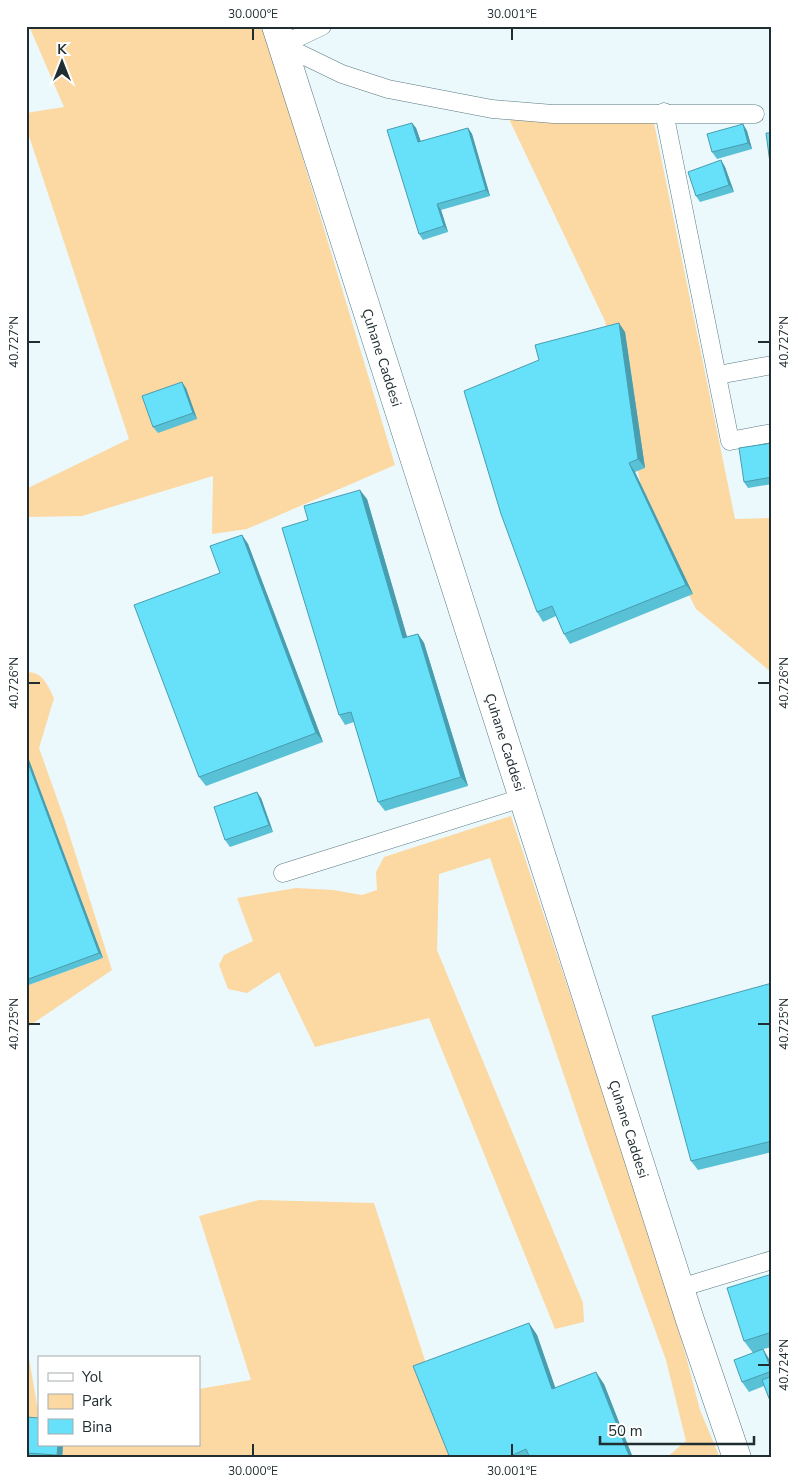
<svg xmlns="http://www.w3.org/2000/svg" width="798" height="1484" font-family="'Nunito Sans',sans-serif">
  <rect width="100%" height="100%" fill="#ebf9fc"/>
  <g fill="#fcd8a2">
    <polygon points="29,26 263,26 395,465 247,529 212,534 213,476 82,516 26,517 26,489 129,439 29,136 26,137 26,113 64,107"/>
    <polygon points="509,119 569,123 654,123 735,519 770,518 772,516 772,673 696,609 646,509 605,321"/>
    <path d="M26,672C43,671 48,686 54,698L39,748L65,821L112,970L26,1028V986L103,958L26,752Z"/>
    <polygon points="511,816 657,1257 686,1356 700,1410 720,1458 666,1458 686,1441 666,1360 588,1146 490,858 439,874 437,950 583,1303 584,1322 555,1329 429,1018 315,1047 279,972 247,993 228,989 219,965 224,955 253,941 237,898 296,888 333,890 362,895 377,890 376,872 384,857"/>
    <polygon points="259,1200 374,1203 430,1376 453,1458 26,1458 26,1340 39,1417 39,1445 199,1445 199,1389 251,1380 199,1216"/>
  </g>
  <g fill="none" stroke-linecap="round" stroke-linejoin="round">
    <defs>
      <g id="street">
        <polyline points="282,45 342,74 388,89 492,109 553,114 755,114"/>
        <polyline points="282,45 322,26"/>
        <polyline points="664,112 730,441 772,433"/>
        <polyline points="718,375 772,365"/>
        <polyline points="283,873 522,798"/>
        <polyline points="680,1288 772,1260"/>
      </g>
      <g id="primary">
        <path id="s1" d="M276,26L690,1320L737,1458"/>
      </g>
    </defs>
    <use href="#street" stroke="#597980" stroke-width="19"/>
    <use href="#primary" stroke="#597980" stroke-width="29"/>
    <use href="#street" stroke="#fff" stroke-width="18"/>
    <use href="#primary" stroke="#fff" stroke-width="28"/>
  </g>
  <g fill="#59c1d6">
    <polygon points="412,123 416,128 421,142 468,128 472,134 490,196 441,210 448,232 423,240 419,234"/>
    <polygon points="743,124 747,131 752,149 717,159 712,152"/>
    <polygon points="721,160 725,167 734,192 700,202 696,196"/>
    <polygon points="625,332 645,468 635,472 693,594 570,644 564,634 556,616 543,622 537,612"/>
    <polygon points="186,388 197,419 158,433 153,427"/>
    <polygon points="772,443 772,484 748,488 744,482"/>
    <polygon points="367,499 407,637 418,634 424,643 468,786 385,811 378,802 354,722 345,725 339,715 308,520"/>
    <polygon points="242,535 248,544 323,742 206,786 199,777 220,573"/>
    <polygon points="26,752 103,958 26,986"/>
    <polygon points="261,798 273,832 230,847 225,840"/>
    <polygon points="772,983 772,1152 698,1170 691,1161"/>
    <polygon points="772,1274 772,1347 763,1349 772,1364 772,1406 764,1386 749,1392 742,1382 761,1350 753,1353 744,1341"/>
    <polygon points="529,1323 537,1335 555,1388 604,1384 633,1458 450,1458"/>
    <polygon points="26,1417 63,1445 62,1458 26,1458"/>
  </g>
  <g fill="#489dae">
    <polygon points="412,123 416,128 423,148 418,142"/>
    <polygon points="743,124 747,131 752,149 748,143"/>
    <polygon points="468,128 472,134 490,196 486,190"/>
    <polygon points="721,160 725,167 734,192 729,185"/>
    <polygon points="437,204 441,210 448,232 444,226"/>
    <polygon points="619,323 625,332 645,468 638,459"/>
    <polygon points="182,382 186,388 197,419 193,413"/>
    <polygon points="629,463 635,472 693,594 686,585"/>
    <polygon points="360,490 367,499 410,647 403,638"/>
    <polygon points="242,535 248,544 323,742 316,733"/>
    <polygon points="418,634 424,643 468,786 461,777"/>
    <polygon points="26,752 103,958 99,953 26,757"/>
    <polygon points="257,792 261,798 273,832 269,825"/>
    <polygon points="529,1323 537,1335 560,1401 552,1389"/>
    <polygon points="763,1349 772,1364 772,1372"/>
    <polygon points="596,1372 604,1384 633,1458 630,1458"/>
    <polygon points="58,1445 63,1445 62,1458 59,1458 57,1455"/>
  </g>
  <g fill="#67e0f9" stroke="#489dae">
    <polygon points="412,123 418,142 468,128 486,190 437,204 444,226 419,234 387,130"/>
    <polygon points="743,124 748,143 712,152 707,134"/>
    <polygon points="766,133 772,133 772,178"/>
    <polygon points="721,160 729,185 696,196 688,172"/>
    <polygon points="619,323 638,459 629,463 686,585 564,634 552,606 537,612 501,514 464,391 539,360 535,345"/>
    <polygon points="182,382 193,413 153,427 142,396"/>
    <polygon points="772,443 772,477 744,482 739,448"/>
    <polygon points="360,490 403,638 418,634 461,777 378,802 351,712 339,715 282,528 308,520 304,506"/>
    <polygon points="242,535 316,733 199,777 134,605 220,573 210,546"/>
    <polygon points="26,757 99,953 26,980"/>
    <polygon points="257,792 269,825 225,840 214,807"/>
    <polygon points="772,983 772,1141 691,1161 652,1016"/>
    <polygon points="772,1274 772,1332 744,1341 727,1288"/>
    <polygon points="529,1323 552,1389 596,1372 630,1458 530,1458 526,1449 506,1458 450,1458 413,1366"/>
    <polygon points="763,1349 772,1371 742,1382 734,1360"/>
    <polygon points="772,1376 772,1406 762,1380"/>
    <polygon points="26,1417 39,1418 39,1445 58,1445 57,1455 26,1453"/>
  </g>
  <path fill="none" stroke="#212e31" stroke-width="2" d="M253,28V40M512,28V40M28,342H40M758,342H770M28,683H40M758,683H770M28,1024H40M758,1024H770M758,1365H770M253,1444V1456M512,1444V1456"/>
  <g text-anchor="middle" stroke-width="4" stroke-linejoin="round" paint-order="stroke">
    <g font-size="14" fill="#212e31" stroke="#fff">
      <text dy="5" stroke="none"><textPath href="#s1" startOffset="348">Çuhane Caddesi</textPath></text>
      <text dy="5" stroke="none"><textPath href="#s1" startOffset="752">Çuhane Caddesi</textPath></text>
      <text dy="5" stroke="none"><textPath href="#s1" startOffset="1158">Çuhane Caddesi</textPath></text>
    </g>
  </g>
  <rect width="798" height="1484" fill="none" stroke="#ffffff" stroke-width="55"/>
  <rect x="38" y="1356" width="162" height="90" fill="#ffffff" stroke="#a6abad"/>
  <rect x="48" y="1373" width="25" height="8" fill="#ffffff" stroke="#a6abad"/>
  <text x="82" y="1382" font-size="15" fill="#212e31">Yol</text>
  <rect x="48" y="1394" width="25" height="15" fill="#fcd8a2" stroke="#a6abad"/>
  <text x="82" y="1406" font-size="15" fill="#212e31">Park</text>
  <rect x="48" y="1419" width="25" height="15" fill="#67e0f9" stroke="#a6abad"/>
  <text x="82" y="1432" font-size="15" fill="#212e31">Bina</text>
  <g transform="translate(62 62)" stroke="#ffffff" stroke-width="4" paint-order="stroke">
  <path d="M0-4L9 19L0 12L-9 19Z" fill="#212e31"/>
  <text y="-8" font-size="14" font-weight="bold" text-anchor="middle" fill="#212e31">K</text>
  </g>
  <path d="M600 1436v8h154v-8" fill="none" stroke="#212e31" stroke-width="2.5"/>
  <text x="608" y="1436" font-size="15" fill="#212e31" stroke="#ffffff" stroke-width="4" paint-order="stroke">50 m</text>
  <rect x="28" y="28" width="742" height="1428" fill="none" stroke="#212e31" stroke-width="2"/>
  <g font-size="12" text-anchor="middle" fill="#212e31">
    <text x="253" y="18">30.000°E</text>
    <text x="512" y="18">30.001°E</text>
    <text transform="translate(14 342) rotate(-90)" y="4">40.727°N</text>
    <text transform="translate(784 342) rotate(-90)" y="4">40.727°N</text>
    <text transform="translate(14 683) rotate(-90)" y="4">40.726°N</text>
    <text transform="translate(784 683) rotate(-90)" y="4">40.726°N</text>
    <text transform="translate(14 1024) rotate(-90)" y="4">40.725°N</text>
    <text transform="translate(784 1024) rotate(-90)" y="4">40.725°N</text>
    <text transform="translate(784 1365) rotate(-90)" y="4">40.724°N</text>
    <text x="253" y="1475">30.000°E</text>
    <text x="512" y="1475">30.001°E</text>
  </g>
</svg>
